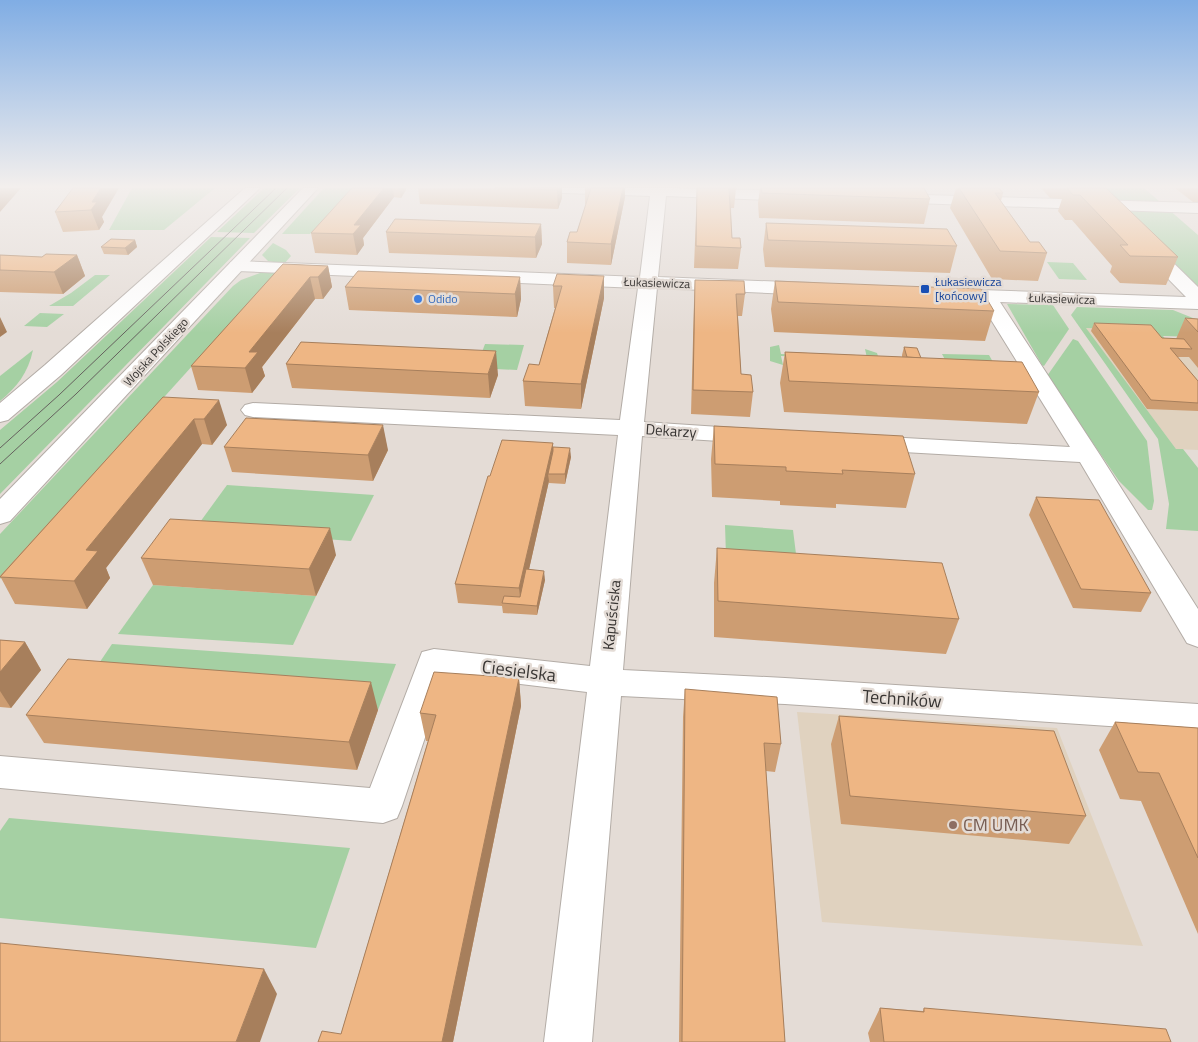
<svg xmlns="http://www.w3.org/2000/svg" width="1198" height="1042" font-family="'Titillium Web',sans-serif">
  <rect width="100%" height="100%" fill="#e4dcd6"/>
  <g fill="#e0d2bf">
    <polygon points="1085,328 1147,330 1159,344 1198,340 1198,450 1176,449"/>
    <polygon points="797,712 1057,728 1143,946 822,922"/>
  </g>
  <g fill="#a5d0a3">
    <polygon points="132,188 215,188 164,230 109,230"/>
    <polygon points="264,188 300,188 254,233 217,232"/>
    <polygon points="324,188 352,188 310,234 282,234"/>
    <polygon points="1093,188 1144,188 1198,235 1198,292"/>
    <polygon points="211,237 250,238 0,494 0,430 57,382"/>
    <polygon points="273,243 286,250 291,256 284,264 268,261 262,255"/>
    <polygon points="1047,262 1073,263 1087,280 1059,279"/>
    <polygon points="260,273 276,273 0,579 0,534 233,286 241,280"/>
    <polygon points="95,275 110,275 73,306 49,306 71,293"/>
    <polygon points="1007,304 1053,305 1069,329 1044,366 1042,365"/>
    <polygon points="1077,307 1173,310 1198,320 1198,337 1163,336 1169,344 1147,330 1086,328 1176,449 1183,449 1198,468 1198,531 1166,529 1169,504 1158,439 1071,315"/>
    <polygon points="40,313 64,314 47,327 24,326"/>
    <polygon points="1073,339 1078,341 1147,441 1154,501 1152,510 1148,510 1119,481 1047,376"/>
    <polygon points="485,344 524,345 517,370 476,368"/>
    <polygon points="779,345 781,354 867,358 865,349 877,353 882,369 868,360 781,356 783,365 770,361 770,347"/>
    <path d="M33,350C28,373 17,387 0,401V376Z"/>
    <polygon points="942,354 989,355 998,371 950,369"/>
    <polygon points="227,485 374,495 351,541 195,529"/>
    <polygon points="725,525 793,530 797,562 726,557"/>
    <polygon points="153,585 316,596 293,645 118,634"/>
    <polygon points="112,644 396,664 378,710 83,687"/>
    <polygon points="9,818 350,848 316,948 0,918 0,831"/>
  </g>
  <g fill="none" stroke-linecap="round" stroke-linejoin="round">
    <defs>
      <g id="minor">
        <polygon points="531,188 670,188 797,191 802,193 805,196 802,199 797,201 666,196 658,277 812,283 819,285 821,289 819,293 812,295 657,288 644,422 750,429 759,431 762,436 759,441 750,443 642,436 623,670 785,678 1198,704 1198,732 785,704 621,696 592,1042 544,1042 587,692 446,675 402,806 397,818 383,823 0,788 0,756 370,788 422,652 434,649 590,666 618,435 253,417 245,415 241,410 245,405 253,403 620,420 638,288 237,271 231,270 228,266 231,262 237,261 640,277 650,196 538,192 533,191"/>
        <polygon points="892,194 1198,203 1198,213 887,202 884,199 887,196"/>
        <polygon points="1146,241 1152,242 1198,287 1198,309 1000,302 1100,455 1198,609 1198,647 1187,643 1080,462 868,450 859,448 856,443 859,438 868,436 1070,447 980,302 943,299 941,295 943,291 950,289 1186,297 1140,250 1137,246 1140,242"/>
      </g>
      <g id="tertiary">
        <polygon points="245,188 260,188 61,375 8,420 0,422 0,403 45,365"/>
        <polygon points="303,188 318,188 10,521 0,524 0,499"/>
      </g>
    </defs>
    <use href="#minor" stroke="#b3aca6" stroke-width="2"/>
    <use href="#tertiary" stroke="#b3aca6" stroke-width="2"/>
    <use href="#minor" fill="#fff" fill-rule="evenodd"/>
    <use href="#tertiary" fill="#fff" fill-rule="evenodd"/>
    <g stroke="#65615e" stroke-width="1">
      <polyline points="0,448 59,395 275,189"/>
      <polyline points="0,464 76,394 287,188"/>
    </g>
  </g>
  <g fill="#cd9d72">
    <polygon points="73,188 102,217 104,222 99,230 63,232 55,212"/>
    <polygon points="352,188 406,188 406,190 401,198 394,197 363,238 364,245 357,255 315,253 311,233"/>
    <polygon points="418,188 562,188 562,198 558,209 420,204"/>
    <polygon points="585,188 625,188 625,197 611,265 567,263 567,242 577,232 586,204 585,204"/>
    <polygon points="697,188 736,189 734,208 731,208 732,238 741,248 738,269 694,268"/>
    <polygon points="760,188 924,188 930,199 924,224 759,218 758,203"/>
    <polygon points="956,188 999,188 1003,193 1001,201 1030,242 1047,253 1038,281 992,279 950,208"/>
    <polygon points="1041,188 1092,188 1178,257 1166,285 1120,283 1110,272 1112,266 1072,220 1065,220 1058,211 1062,199 1050,198"/>
    <polygon points="1175,188 1198,188 1198,202 1193,202"/>
    <polygon points="766,223 957,246 950,273 765,267 763,249"/>
    <polygon points="541,224 542,244 536,258 389,253 386,232"/>
    <polygon points="135,240 137,247 128,255 104,254 101,247"/>
    <polygon points="0,255 42,257 77,255 85,276 63,294 0,292"/>
    <polygon points="283,264 328,266 332,287 323,299 315,299 262,367 265,376 252,393 198,390 191,366"/>
    <polygon points="604,276 604,298 581,409 525,406 523,381 539,365 555,308 554,308 553,286"/>
    <polygon points="520,277 521,299 517,317 349,310 345,287"/>
    <polygon points="695,280 745,294 742,316 738,316 741,374 753,392 750,417 691,414 694,302"/>
    <polygon points="775,281 994,311 985,341 774,332 771,309"/>
    <polygon points="1185,318 1198,319 1198,368 1189,357 1177,357 1198,381 1198,411 1147,409 1091,331 1094,323 1162,338 1176,339"/>
    <polygon points="301,342 498,375 490,398 292,388 286,364"/>
    <polygon points="904,347 921,358 1039,392 1027,424 784,412 780,383 785,352 902,357 902,355"/>
    <polygon points="163,397 227,425 212,445 202,444 106,568 110,578 87,609 15,604 0,576"/>
    <polygon points="714,426 915,474 906,508 836,504 836,508 780,505 780,501 712,497 711,459"/>
    <polygon points="553,443 553,447 571,457 565,484 549,483 549,481 529,569 545,580 537,615 503,613 502,606 458,603 455,584 490,476"/>
    <polygon points="224,447 388,450 373,481 232,472"/>
    <polygon points="1036,497 1151,593 1141,612 1073,608 1029,515"/>
    <polygon points="717,548 959,619 946,654 714,637 714,583"/>
    <polygon points="336,555 316,596 153,585 141,558"/>
    <polygon points="0,640 25,642 41,670 11,708 0,707"/>
    <polygon points="519,678 521,706 453,1042 318,1042 341,1034 428,741 426,741 420,713"/>
    <polygon points="685,689 781,744 775,772 766,771 785,1042 679,1042 683,717"/>
    <polygon points="378,710 357,770 44,743 26,715"/>
    <polygon points="839,716 1086,816 1069,844 841,824 831,744"/>
    <polygon points="1115,722 1198,728 1198,934 1141,801 1120,799 1099,750"/>
    <polygon points="880,1008 923,1011 924,1008 1171,1042 870,1042 868,1033"/>
  </g>
  <g fill="#a77f5c">
    <polygon points="0,188 21,188 0,212"/>
    <polygon points="101,188 119,188 102,217 104,222 99,230 91,210 92,202"/>
    <polygon points="384,188 393,188 394,197 363,238 364,245 357,255 353,234 354,225"/>
    <polygon points="399,188 406,188 406,190 401,198"/>
    <polygon points="558,188 562,188 562,198 558,209 557,190"/>
    <polygon points="623,188 625,188 625,197 611,265 611,244"/>
    <polygon points="541,224 542,244 536,258 535,237"/>
    <polygon points="135,240 137,247 128,255 125,248"/>
    <polygon points="77,255 85,276 63,294 54,272"/>
    <polygon points="328,266 332,287 323,299 318,277"/>
    <polygon points="604,276 604,298 581,409 581,384"/>
    <polygon points="310,277 315,299 262,367 265,376 252,393 245,368 249,352"/>
    <polygon points="520,277 521,299 517,317 515,294"/>
    <polygon points="0,317 7,332 0,337"/>
    <polygon points="496,351 498,375 490,398 488,374"/>
    <polygon points="219,400 227,425 212,445 204,419"/>
    <polygon points="194,419 202,444 106,568 110,578 87,609 74,581 86,550"/>
    <polygon points="383,425 388,450 373,481 368,455"/>
    <polygon points="553,443 553,460 548,474 549,481 521,605 519,588"/>
    <polygon points="570,448 571,457 565,484 565,474"/>
    <polygon points="330,528 336,555 316,596 309,569"/>
    <polygon points="544,571 545,580 537,615 537,606"/>
    <polygon points="25,642 41,670 11,708 0,691 0,672"/>
    <polygon points="519,678 521,706 453,1042 442,1042"/>
    <polygon points="371,682 378,710 357,770 349,742"/>
    <polygon points="264,969 277,994 260,1042 236,1042"/>
  </g>
  <g fill="#eeb684" stroke="#a77f5c">
    <polygon points="73,188 101,188 92,202 97,202 91,210 55,212"/>
    <polygon points="352,188 384,188 354,225 361,225 353,234 311,233"/>
    <polygon points="495,188 558,188 557,190"/>
    <polygon points="591,188 623,188 611,244 567,242 570,232 577,232"/>
    <polygon points="697,188 736,188 736,189 729,189 732,238 740,238 741,248 696,246"/>
    <polygon points="761,188 924,188 930,199 762,193"/>
    <polygon points="959,188 999,188 1003,193 995,193 1030,242 1039,242 1047,253 1000,251"/>
    <polygon points="1067,188 1106,188 1178,257 1130,256 1120,245 1128,245 1080,195 1073,195"/>
    <polygon points="395,219 541,224 535,237 386,232"/>
    <polygon points="766,223 947,229 957,246 768,240"/>
    <polygon points="111,239 135,240 125,248 101,247"/>
    <polygon points="46,254 77,255 54,272 0,270 0,255 42,257"/>
    <polygon points="283,264 328,266 318,277 310,277 249,352 258,352 245,368 191,366"/>
    <polygon points="358,271 520,277 515,294 345,287"/>
    <polygon points="557,274 604,276 581,384 523,381 529,364 539,365 562,286 553,286"/>
    <polygon points="695,280 744,281 745,294 736,294 741,374 751,375 753,392 693,390"/>
    <polygon points="775,281 981,289 994,311 778,302"/>
    <polygon points="1185,318 1198,319 1198,332"/>
    <polygon points="1094,323 1151,325 1162,338 1184,339 1192,349 1170,348 1198,381 1198,403 1151,400"/>
    <polygon points="301,342 496,351 488,374 286,364"/>
    <polygon points="904,347 917,348 921,358 907,357"/>
    <polygon points="785,352 1022,362 1039,392 789,381"/>
    <polygon points="163,397 219,400 204,419 194,419 86,550 98,551 74,581 0,577"/>
    <polygon points="246,418 383,425 368,455 224,447"/>
    <polygon points="714,426 903,436 915,474 842,470 843,474 786,471 786,467 715,464"/>
    <polygon points="502,440 553,443 519,588 455,584 488,476 490,476"/>
    <polygon points="553,447 570,448 565,474 548,474 553,451"/>
    <polygon points="1036,497 1099,500 1151,593 1081,589"/>
    <polygon points="170,519 330,528 309,569 141,558"/>
    <polygon points="717,548 942,563 959,619 718,601"/>
    <polygon points="526,569 544,571 537,606 502,603 504,596 520,597"/>
    <polygon points="0,640 25,642 0,672"/>
    <polygon points="68,659 371,682 349,742 26,715"/>
    <polygon points="434,672 519,678 442,1042 318,1042 322,1031 341,1034 436,715 420,713"/>
    <polygon points="685,689 777,697 781,744 764,743 785,1042 682,1042"/>
    <polygon points="839,716 1054,731 1086,816 850,796"/>
    <polygon points="1115,722 1198,728 1198,858 1159,773 1138,772"/>
    <polygon points="0,943 264,969 236,1042 0,1042"/>
    <polygon points="880,1008 924,1012 924,1008 1166,1029 1171,1042 884,1042"/>
  </g>
  <linearGradient id="sky" x2="0" y2="1"><stop stop-color="#80ade4"/><stop offset="0.56" stop-color="#f3efed"/><stop offset="1" stop-color="#f3efed" stop-opacity="0"/></linearGradient>
  <rect width="1198" height="333" fill="url(#sky)"/>
  <rect fill="#1a4fb4" stroke="#e4dcd6" stroke-width="2" x="920" y="284" width="10" height="10" rx="2.5"/>
  <circle fill="#3f7fe0" stroke="#e4dcd6" stroke-width="2" cx="418" cy="299" r="5"/>
  <circle fill="#8d6e63" stroke="#e4dcd6" stroke-width="2" cx="953" cy="825" r="5"/>
  <g text-anchor="middle" stroke-width="5" stroke-linejoin="round" paint-order="stroke">
    <g font-size="12" fill="#164399" stroke="#e4dcd6" text-anchor="start">
      <text x="935" y="286">Łukasiewicza<tspan x="935" dy="14">[końcowy]</tspan></text>
    </g>
    <g font-size="12" fill="#383533" stroke="#e4dcd6">
      <text transform="translate(657 283) rotate(2)" y="4">Łukasiewicza</text>
      <text transform="translate(1062 299) rotate(2)" y="4">Łukasiewicza</text>
      <text transform="translate(156 352) rotate(-47)" y="4">Wojska Polskiego</text>
    </g>
    <g font-size="12" fill="#366cbe" stroke="#e4dcd6" text-anchor="start">
      <text x="428" y="303">Odido</text>
    </g>
    <g font-size="15" fill="#383533" stroke="#e4dcd6">
      <text transform="translate(671 431) rotate(4)" y="5">Dekarzy</text>
      <text transform="translate(612 615) rotate(-84)" y="5">Kapuściska</text>
    </g>
    <g font-size="18" fill="#383533" stroke="#e4dcd6">
      <text transform="translate(519 671) rotate(7)" y="6">Ciesielska</text>
      <text transform="translate(902 699) rotate(4)" y="6">Techników</text>
    </g>
    <g font-size="18" fill="#785e54" stroke="#e4dcd6" text-anchor="start">
      <text x="963" y="831">CM UMK</text>
    </g>
  </g>
</svg>
